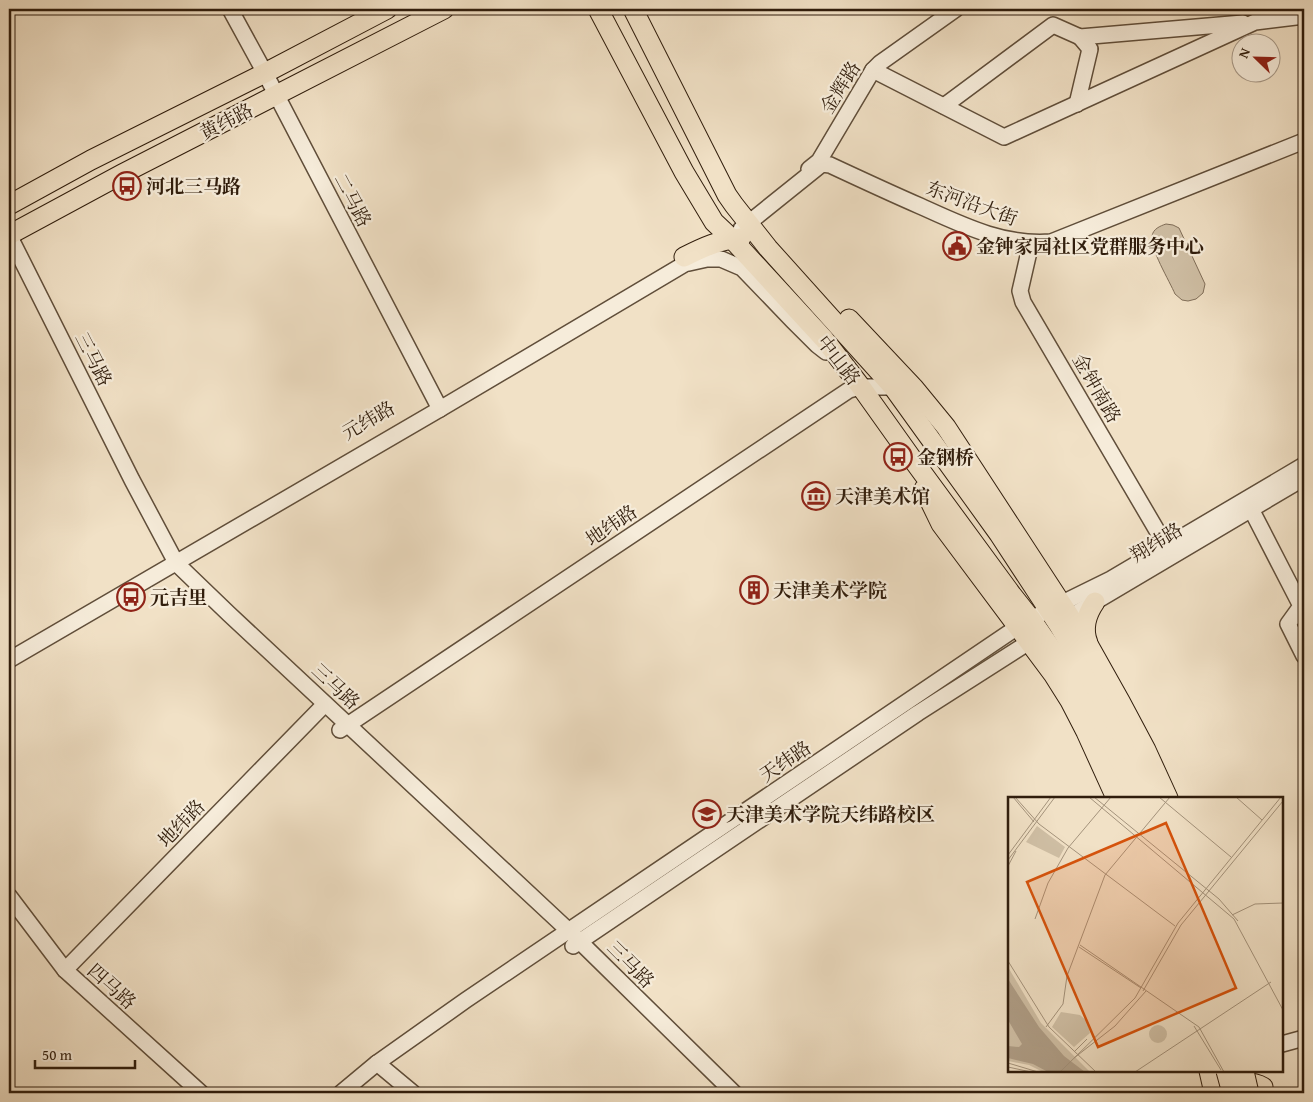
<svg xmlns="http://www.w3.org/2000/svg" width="1313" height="1102" font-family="'Gentium Book Plus','Noto Serif SC',serif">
  <rect width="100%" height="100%" fill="#f1e1c6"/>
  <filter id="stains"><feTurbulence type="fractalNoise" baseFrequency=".004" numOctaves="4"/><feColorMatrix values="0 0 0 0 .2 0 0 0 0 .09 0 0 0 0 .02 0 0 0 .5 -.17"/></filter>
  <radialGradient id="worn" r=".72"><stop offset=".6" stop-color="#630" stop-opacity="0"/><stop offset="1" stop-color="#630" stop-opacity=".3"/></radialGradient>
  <path fill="#d0c0a6" stroke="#806e59" d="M1166,224L1173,225L1179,228L1205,284L1203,293L1196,299L1188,301L1182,300L1175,294C1170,282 1149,247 1152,236C1153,229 1160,226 1166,224Z"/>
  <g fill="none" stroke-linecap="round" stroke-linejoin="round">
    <defs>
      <g id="minor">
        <polyline points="230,9 265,73 440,409"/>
        <polyline points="873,70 1004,137 1255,22 1304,16"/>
        <polyline points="1077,104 1090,49 1080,37"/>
        <polyline points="944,106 1053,25 1080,37 1243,23"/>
        <polyline points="809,169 819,161 873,70 880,63 956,9"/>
        <path d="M741,229L822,164L830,165C860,179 890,193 920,206C962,225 1004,246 1051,242L1304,141"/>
        <polyline points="9,235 132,480 173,557 176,563 229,614 569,931 734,1093"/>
        <polyline points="1031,243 1020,291 1023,302 1166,546"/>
        <polyline points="689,263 707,259 721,259 742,268 793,321 817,345 826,352"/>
        <polyline points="1251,509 1301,606 1288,624 1304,656"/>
        <polyline points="1061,622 1304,478"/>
        <polyline points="9,660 440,409 698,256"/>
        <polyline points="340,730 849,390 861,387 900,387"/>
        <polyline points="9,896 65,970 201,1093"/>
        <polyline points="573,946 918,713 1037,637"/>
        <polyline points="65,970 325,704"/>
        <polyline points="1282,1044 1304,1038"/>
        <polyline points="377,1063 413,1093"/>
        <polyline points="341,1093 377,1063 466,1000 1019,626 1048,610 1111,579 1304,465"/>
      </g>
      <g id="major">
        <polyline points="598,9 684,172 714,222 732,239 824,339 861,387 913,460 1012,595 1031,619 1060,661 1089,708 1123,772 1134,798"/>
        <polyline points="633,9 727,195 734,205 768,248 893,387 999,534 1058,624 1104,702 1135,759 1152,798"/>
        <polyline points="9,205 91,160 265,73 387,9"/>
        <polyline points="9,235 122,174 444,9"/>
        <path d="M684,257C704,247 719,240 741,238"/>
        <polyline points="849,319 914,388 946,427 1089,646 1121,703 1146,750 1168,798"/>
        <polyline points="924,489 941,524 1053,674 1070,701 1086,732 1116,798"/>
        <path d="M1088,643C1082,628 1086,615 1095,602"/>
        <polyline points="1209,1071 1214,1093"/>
        <path d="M1222,1093C1233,1083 1249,1079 1263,1087"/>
      </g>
    </defs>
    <use href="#minor" stroke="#604e3a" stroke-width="18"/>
    <use href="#major" stroke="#301d0c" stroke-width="21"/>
    <use href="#minor" stroke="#f6ecda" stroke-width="15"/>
    <use href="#major" stroke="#f1e1c6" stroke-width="19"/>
    <defs>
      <g id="major-bridge">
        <polyline points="1226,1071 1232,1093"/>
        <polyline points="1244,1071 1249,1093"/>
      </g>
    </defs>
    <use href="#major-bridge" stroke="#301d0c" stroke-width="21" stroke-linecap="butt"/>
    <use href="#major-bridge" stroke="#f1e1c6" stroke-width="19"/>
  </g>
  <defs>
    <symbol id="bus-ring" viewBox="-11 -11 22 22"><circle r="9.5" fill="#f6ecda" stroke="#8f2418" stroke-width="1.5"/><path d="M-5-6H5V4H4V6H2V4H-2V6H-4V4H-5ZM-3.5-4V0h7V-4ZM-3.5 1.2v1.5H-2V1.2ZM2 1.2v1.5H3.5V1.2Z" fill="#8f2418"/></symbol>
    <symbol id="civic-ring" viewBox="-11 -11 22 22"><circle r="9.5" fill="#f6ecda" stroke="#8f2418" stroke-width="1.5"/><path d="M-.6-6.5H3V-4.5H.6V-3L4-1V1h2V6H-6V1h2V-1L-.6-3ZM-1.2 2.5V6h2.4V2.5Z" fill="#8f2418"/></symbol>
    <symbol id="museum-ring" viewBox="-11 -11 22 22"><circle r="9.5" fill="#f6ecda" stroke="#8f2418" stroke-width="1.5"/><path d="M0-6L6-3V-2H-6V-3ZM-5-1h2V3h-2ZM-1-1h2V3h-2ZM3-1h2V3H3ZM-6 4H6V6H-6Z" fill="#8f2418"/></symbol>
    <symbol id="building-ring" viewBox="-11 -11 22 22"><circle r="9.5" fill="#f6ecda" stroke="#8f2418" stroke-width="1.5"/><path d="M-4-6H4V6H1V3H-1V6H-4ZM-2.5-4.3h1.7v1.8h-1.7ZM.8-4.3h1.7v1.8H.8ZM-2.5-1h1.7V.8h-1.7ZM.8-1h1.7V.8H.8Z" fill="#8f2418"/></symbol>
    <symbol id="school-ring" viewBox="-11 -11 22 22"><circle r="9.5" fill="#f6ecda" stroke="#8f2418" stroke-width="1.5"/><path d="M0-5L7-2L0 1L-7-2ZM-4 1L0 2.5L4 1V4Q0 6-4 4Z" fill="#8f2418"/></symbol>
  </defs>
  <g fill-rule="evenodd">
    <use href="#bus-ring" x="111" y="170" width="32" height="32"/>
    <use href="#civic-ring" x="941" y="230" width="32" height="32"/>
    <use href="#bus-ring" x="882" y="441" width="32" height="32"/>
    <use href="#museum-ring" x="800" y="480" width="32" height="32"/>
    <use href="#building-ring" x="738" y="574" width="32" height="32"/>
    <use href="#bus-ring" x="115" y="581" width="32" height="32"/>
    <use href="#school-ring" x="691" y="798" width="32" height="32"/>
  </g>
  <g text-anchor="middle" stroke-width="4.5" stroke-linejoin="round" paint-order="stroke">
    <g font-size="19" fill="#301d0c" stroke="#f6ecda">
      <text transform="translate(840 87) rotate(-58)" y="7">金辉路</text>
      <text transform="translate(226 121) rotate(-27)" y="7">黄纬路</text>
      <text transform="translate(353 200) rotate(62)" y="7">二马路</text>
      <text transform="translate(972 203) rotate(20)" y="7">东河沿大街</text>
      <text transform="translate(94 359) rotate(63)" y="7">三马路</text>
      <text transform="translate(839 360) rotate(52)" y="7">中山路</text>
      <text transform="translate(1097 388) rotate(60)" y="7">金钟南路</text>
      <text transform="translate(368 420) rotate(-30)" y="7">元纬路</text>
      <text transform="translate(611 525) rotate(-34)" y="7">地纬路</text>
      <text transform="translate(1156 542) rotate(-31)" y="7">翔纬路</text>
      <text transform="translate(336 686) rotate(43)" y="7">三马路</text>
      <text transform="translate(785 761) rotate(-34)" y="7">天纬路</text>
      <text transform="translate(181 823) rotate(-46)" y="7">地纬路</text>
      <text transform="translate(631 964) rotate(45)" y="7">三马路</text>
      <text transform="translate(112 986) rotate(42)" y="7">四马路</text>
    </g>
    <g font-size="19" font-weight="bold" fill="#301d0c" stroke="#f6ecda" text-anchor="start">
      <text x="146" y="193">河北三马路</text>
      <text x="976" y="253">金钟家园社区党群服务中心</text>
      <text x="917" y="464">金钢桥</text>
      <text x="835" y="503">天津美术馆</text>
      <text x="773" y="597">天津美术学院</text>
      <text x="150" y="604">元吉里</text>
      <text x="726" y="821">天津美术学院天纬路校区</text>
    </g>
  </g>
  <g transform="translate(1008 797)">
    <rect width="275" height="275" fill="#f1e1c6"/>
    <path d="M29,29L57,50L51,61L18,45ZM0,170L33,226L82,275H35L21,268L0,264ZM53,215L72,218L79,224L82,236L66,250L44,230ZM141 237a9 9 0 1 1 18 0a9 9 0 1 1-18 0Z" fill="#d0c0a6"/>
    <path d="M0,182L31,230L56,259L77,275H40L25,267L0,261V249L11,250L14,247L0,223Z" fill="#af9e87"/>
    <path fill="none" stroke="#af9e87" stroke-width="2.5" d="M0,200L37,255L54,270M0,207L32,257L52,273"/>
    <path fill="none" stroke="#a4937c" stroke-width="1" d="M5,0L26,25M7,0L31,27L167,129M81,0L226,122L275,213M86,0L211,102L230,124M151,0L223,60M228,0L254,23M0,58L43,0M0,63L47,0M0,69L8,54M224,118L247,107L275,106M27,122L40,86L60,51L103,0M72,148L191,230L216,275M71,150L133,191M0,164L41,230L88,275M135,194L173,128L275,4M186,229L213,273M38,230L55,207L59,179L97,78L162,0M66,255L79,242M66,261L107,229L138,194M0,266L30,275M0,270L23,275M52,275L127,201L170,126L273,0M127,275L263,185"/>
    <path fill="#d6530c" fill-opacity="0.15" stroke="#d6530c" stroke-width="2.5" d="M158,26L228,191L90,250L19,85Z"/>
    <rect width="275" height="275" fill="none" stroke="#301d0c" stroke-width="2.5"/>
  </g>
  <rect width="1313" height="1102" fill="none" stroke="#f1e1c6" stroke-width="30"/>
  <rect x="10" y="10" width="1293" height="1082" fill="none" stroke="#301d0c" stroke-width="2.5"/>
  <rect x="15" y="15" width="1283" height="1072" fill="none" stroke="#301d0c"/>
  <g transform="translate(1256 58) rotate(293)"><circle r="24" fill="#f6ecda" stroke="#a79988"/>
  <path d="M0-4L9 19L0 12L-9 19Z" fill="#8f2418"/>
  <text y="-8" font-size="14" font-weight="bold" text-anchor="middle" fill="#301d0c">N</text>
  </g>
  <path d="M35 1060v8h100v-8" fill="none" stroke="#301d0c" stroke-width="2.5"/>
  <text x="42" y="1060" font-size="15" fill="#301d0c" stroke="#f6ecda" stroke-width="4" paint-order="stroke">50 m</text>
  <rect width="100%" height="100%" filter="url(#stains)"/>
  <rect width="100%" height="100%" fill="url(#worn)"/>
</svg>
